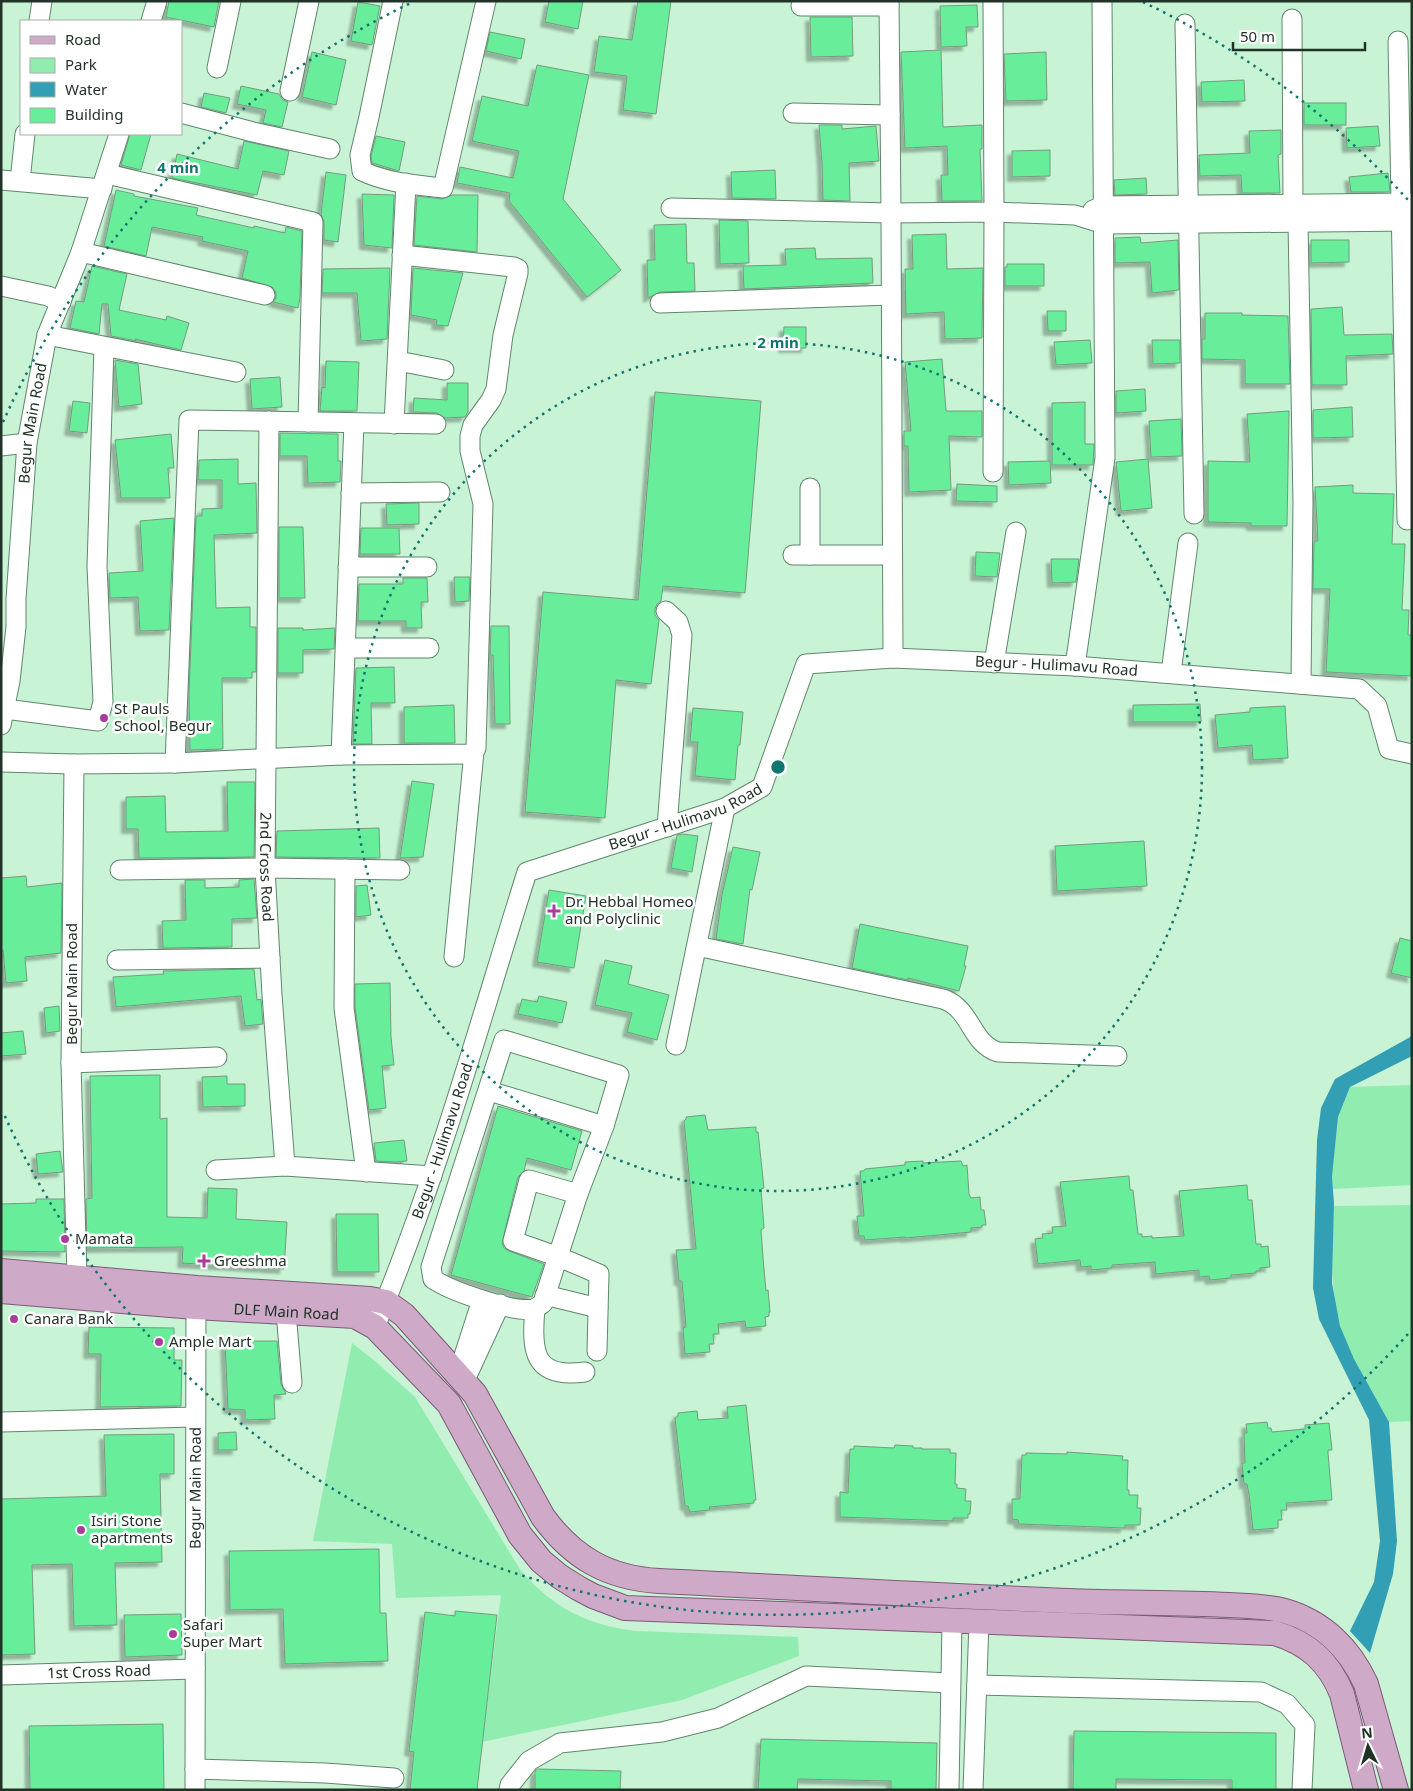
<svg xmlns="http://www.w3.org/2000/svg" width="1413" height="1791" font-family="'Noto Sans',sans-serif">
  <defs>
    <filter id="shadow"><feDropShadow dx="-4.5" dy="4.5" stdDeviation="1" flood-color="#0004"/></filter>
  </defs>
  <rect width="100%" height="100%" fill="#c8f3d4"/>
  <g fill="#90edaf">
    <polygon points="1412,1085 1412,1185 1333,1189 1332,1177 1338,1117 1350,1087"/>
    <path d="M1412,1205V1421L1389,1422C1373,1392 1350,1358 1340,1325C1329,1287 1333,1246 1334,1206Z"/>
    <path d="M352,1343L375,1361L415,1397L521,1571C554,1608 587,1625 636,1631L798,1637L799,1656L682,1700L482,1742L501,1595L396,1598L392,1544L313,1541Z"/>
  </g>
  <polygon fill="#329fb4" points="1412,1036 1412,1056 1350,1087 1338,1117 1332,1177 1334,1203 1332,1283 1340,1326 1354,1359 1389,1422 1397,1541 1393,1574 1370,1653 1350,1631 1374,1582 1380,1541 1369,1420 1319,1319 1313,1288 1317,1140 1321,1108 1335,1079"/>
  <g fill="#68ee9b" stroke="#739c7f" filter="url(#shadow)">
    <polygon points="169,1 219,1 214,27 166,17"/>
    <polygon points="549,1 583,1 578,29 545,22"/>
    <polygon points="638,1 671,1 656,114 623,110 627,76 594,72 599,36 632,40"/>
    <polygon points="358,2 380,6 372,45 351,41"/>
    <polygon points="977,5 978,27 966,27 967,46 941,47 940,6"/>
    <polygon points="810,17 852,17 853,56 811,57"/>
    <polygon points="490,32 525,39 521,59 486,51"/>
    <polygon points="941,50 943,127 982,125 982,149 980,149 982,201 942,201 941,175 948,175 947,146 905,148 901,52"/>
    <polygon points="312,52 346,60 336,105 302,97"/>
    <polygon points="1046,52 1047,100 1006,101 1004,54"/>
    <polygon points="537,65 589,75 563,199 621,270 587,297 509,201 510,193 457,183 460,167 513,178 519,151 472,141 482,96 528,106"/>
    <polygon points="1244,80 1245,101 1202,102 1201,82"/>
    <polygon points="241,86 279,94 283,100 288,102 282,127 263,123 266,110 237,104"/>
    <polygon points="204,93 230,98 226,113 201,107"/>
    <rect x="1304" y="103" width="42" height="22"/>
    <polygon points="819,125 842,125 842,129 876,126 879,161 849,163 850,201 823,200 822,163"/>
    <polygon points="1378,126 1380,146 1347,148 1346,128"/>
    <polygon points="1281,130 1281,154 1278,155 1280,193 1242,193 1241,175 1200,176 1199,155 1250,153 1249,131"/>
    <polygon points="130,134 151,134 141,170 121,165"/>
    <polygon points="376,136 405,142 399,171 372,163 371,156"/>
    <polygon points="244,141 289,151 284,175 263,171 257,195 172,178 177,154 238,169"/>
    <polygon points="1050,150 1050,176 1012,177 1012,151"/>
    <polygon points="775,170 776,199 732,198 731,172"/>
    <polygon points="326,172 346,175 338,242 324,240 324,222 321,214"/>
    <polygon points="1388,173 1390,192 1351,192 1349,177"/>
    <polygon points="1146,178 1147,194 1115,195 1114,180"/>
    <polygon points="116,190 134,194 134,196 198,208 196,215 254,228 254,226 285,233 286,227 302,231 300,298 298,308 273,302 276,298 276,292 272,287 242,278 248,251 202,241 203,237 152,227 146,256 104,246"/>
    <polygon points="362,194 394,195 392,248 364,245"/>
    <polygon points="452,195 478,195 477,252 414,245 417,196 442,199"/>
    <polygon points="719,220 748,221 749,263 720,264"/>
    <polygon points="686,224 687,263 694,263 695,291 660,292 648,298 647,260 655,260 654,225"/>
    <polygon points="946,234 947,269 983,268 982,338 945,339 944,312 906,314 905,269 913,269 912,235"/>
    <polygon points="1140,237 1141,243 1178,240 1179,290 1152,293 1150,262 1115,263 1115,238"/>
    <polygon points="1311,240 1349,240 1349,262 1311,263"/>
    <polygon points="815,248 816,259 872,258 873,283 744,289 743,266 786,265 785,249"/>
    <polygon points="1007,264 1044,264 1044,286 1005,286 1005,267 1007,267"/>
    <polygon points="92,266 127,274 119,310 166,320 167,316 189,323 181,350 135,339 136,341 111,336 108,304 102,304 99,334 70,328 76,301 84,302"/>
    <polygon points="390,268 387,339 361,341 357,293 322,293 323,269"/>
    <polygon points="413,268 463,273 448,326 436,325 437,320 411,315"/>
    <polygon points="1342,307 1344,335 1392,334 1393,354 1346,356 1347,385 1312,385 1311,309"/>
    <polygon points="1047,311 1066,311 1066,331 1048,331"/>
    <polygon points="1205,313 1242,313 1242,315 1288,316 1290,384 1245,384 1245,360 1202,359 1202,339 1205,339"/>
    <polygon points="784,327 806,327 806,348 783,348"/>
    <polygon points="1090,340 1092,363 1056,365 1054,342"/>
    <polygon points="1152,340 1180,340 1180,363 1153,364"/>
    <polygon points="942,359 946,411 982,411 982,437 949,436 951,490 909,492 908,446 904,446 904,431 911,431 905,362"/>
    <polygon points="115,360 138,364 142,404 119,407"/>
    <polygon points="326,361 359,362 357,411 320,411 322,387 325,388"/>
    <polygon points="280,377 282,407 252,409 250,379"/>
    <polygon points="447,383 468,383 468,412 465,417 445,418 437,413 413,412 414,398 447,400"/>
    <polygon points="1145,389 1146,411 1116,413 1116,391"/>
    <polygon points="655,392 761,401 745,593 663,586 661,601 657,604 655,609 655,615 659,620 651,684 616,680 605,818 525,812 543,592 638,600"/>
    <polygon points="73,401 90,403 87,433 69,431"/>
    <polygon points="1085,402 1085,444 1094,444 1093,465 1052,465 1052,403"/>
    <polygon points="1352,407 1353,437 1313,438 1313,410"/>
    <polygon points="1289,411 1287,526 1251,526 1251,523 1208,522 1208,461 1250,462 1247,414"/>
    <polygon points="1181,419 1182,456 1151,457 1149,421"/>
    <polygon points="280,433 338,434 338,461 341,461 340,482 308,483 307,456 280,456"/>
    <polygon points="171,434 174,468 168,468 170,498 121,498 115,440"/>
    <polygon points="238,459 238,484 256,483 257,533 214,535 216,608 250,607 250,627 256,627 256,672 252,672 252,678 222,678 223,749 190,750 189,694 196,516 202,516 202,509 222,508 222,480 198,480 199,460"/>
    <polygon points="1148,459 1152,508 1121,511 1116,462"/>
    <polygon points="1050,461 1051,483 1009,485 1008,462"/>
    <polygon points="957,484 997,486 997,502 956,501"/>
    <polygon points="1353,485 1353,493 1394,494 1392,544 1405,544 1402,610 1409,610 1408,635 1412,635 1412,676 1326,672 1330,589 1313,589 1314,541 1318,541 1315,487"/>
    <polygon points="419,503 419,524 387,525 386,504"/>
    <polygon points="174,518 169,630 140,631 138,597 110,598 109,573 143,571 140,521"/>
    <polygon points="279,527 303,527 305,598 279,598"/>
    <polygon points="361,528 399,528 400,554 360,554"/>
    <polygon points="976,552 1000,553 997,577 975,576"/>
    <polygon points="1051,559 1079,559 1076,582 1052,583"/>
    <polygon points="454,577 470,577 469,601 455,602"/>
    <polygon points="403,578 427,578 428,602 421,602 422,628 406,628 406,621 358,621 359,584 403,584"/>
    <polygon points="491,626 509,626 510,724 495,724 493,655 490,655"/>
    <polygon points="278,628 303,628 303,630 335,628 334,649 303,650 303,673 278,673"/>
    <polygon points="394,667 395,703 371,703 372,744 353,744 356,668"/>
    <polygon points="1200,704 1201,722 1133,722 1133,705"/>
    <polygon points="454,705 455,743 404,743 404,707"/>
    <polygon points="1285,706 1288,758 1253,760 1252,745 1218,748 1215,715 1250,712 1250,708"/>
    <polygon points="693,708 743,712 740,745 738,745 735,780 695,776 698,742 690,742"/>
    <polygon points="412,781 434,784 423,857 400,858"/>
    <polygon points="227,782 255,782 254,857 139,858 138,829 126,829 126,797 165,796 166,832 228,831"/>
    <polygon points="379,828 380,858 276,857 277,831"/>
    <polygon points="683,834 698,836 692,872 671,868 677,835"/>
    <polygon points="1144,841 1147,886 1057,891 1055,846"/>
    <polygon points="733,847 760,852 752,890 750,889 743,944 716,939 722,895"/>
    <polygon points="26,876 27,887 62,883 61,953 25,957 27,981 6,983 3,950 1,950 1,878"/>
    <polygon points="254,879 257,918 232,919 232,947 163,948 162,921 186,920 185,880 205,880 205,888 239,887 239,880"/>
    <polygon points="367,885 371,915 356,917 356,886"/>
    <polygon points="549,890 586,896 574,968 537,962"/>
    <polygon points="860,924 968,946 964,966 966,966 959,991 908,978 908,980 852,968"/>
    <polygon points="1400,938 1412,941 1412,978 1391,973"/>
    <polygon points="605,960 632,966 628,984 669,995 657,1040 627,1032 632,1013 595,1005"/>
    <polygon points="254,969 257,1000 261,999 263,1024 245,1026 241,996 116,1007 113,977 164,974 163,971"/>
    <polygon points="390,983 391,1037 394,1065 382,1066 386,1108 369,1110 355,1007 355,984"/>
    <polygon points="539,996 567,1002 562,1023 518,1014 522,999 537,1002"/>
    <polygon points="59,1006 60,1031 46,1033 44,1008"/>
    <polygon points="23,1031 26,1054 1,1056 1,1033"/>
    <polygon points="160,1075 160,1119 167,1118 167,1217 207,1218 208,1188 237,1189 236,1219 287,1222 284,1269 182,1263 183,1247 87,1248 86,1199 92,1198 90,1076"/>
    <polygon points="227,1076 227,1084 245,1084 245,1106 203,1107 202,1077"/>
    <polygon points="498,1106 582,1131 571,1170 527,1158 524,1171 518,1177 502,1243 504,1248 509,1251 544,1264 532,1297 451,1275"/>
    <polygon points="705,1115 708,1130 756,1127 756,1132 758,1132 764,1188 761,1189 764,1228 761,1230 763,1258 766,1291 768,1290 770,1312 769,1312 769,1316 765,1317 766,1326 746,1328 745,1321 718,1324 719,1334 713,1334 714,1344 709,1344 710,1352 685,1354 683,1328 686,1327 682,1281 679,1281 676,1250 696,1249 684,1121 686,1119 686,1117"/>
    <polygon points="404,1140 407,1161 394,1162 376,1161 374,1143"/>
    <polygon points="60,1151 63,1172 38,1174 36,1154"/>
    <polygon points="923,1161 923,1163 961,1161 963,1166 967,1165 969,1194 971,1198 980,1197 981,1210 984,1210 986,1225 982,1225 982,1227 971,1228 971,1232 905,1238 905,1237 865,1240 864,1236 859,1236 857,1216 864,1216 860,1171 864,1171 865,1169 905,1165 905,1162"/>
    <polygon points="1129,1176 1130,1190 1133,1190 1138,1234 1142,1234 1142,1237 1152,1236 1152,1238 1184,1236 1179,1191 1247,1185 1248,1200 1252,1200 1256,1244 1261,1244 1261,1247 1268,1246 1270,1267 1260,1268 1260,1271 1256,1271 1256,1273 1231,1275 1231,1278 1210,1280 1209,1276 1199,1277 1199,1270 1156,1274 1155,1262 1112,1265 1112,1268 1091,1270 1091,1266 1081,1267 1080,1260 1038,1264 1035,1239 1043,1238 1042,1234 1053,1233 1052,1227 1066,1226 1060,1182"/>
    <polygon points="36,1199 64,1199 65,1252 1,1251 1,1204 36,1203"/>
    <polygon points="336,1214 378,1214 379,1272 337,1272"/>
    <polygon points="89,1327 174,1328 174,1360 182,1360 181,1406 100,1407 101,1354 88,1354"/>
    <polygon points="252,1340 253,1341 277,1341 281,1384 286,1394 274,1395 275,1419 245,1420 245,1410 228,1409 225,1341"/>
    <polygon points="746,1405 756,1500 754,1500 754,1503 709,1507 710,1510 690,1512 688,1506 685,1506 675,1418 678,1416 678,1413 697,1411 698,1420 728,1418 727,1407"/>
    <polygon points="1267,1422 1268,1428 1271,1428 1272,1432 1305,1429 1305,1425 1329,1423 1332,1450 1328,1450 1328,1453 1332,1500 1286,1503 1287,1510 1281,1510 1282,1520 1278,1520 1278,1528 1253,1530 1249,1494 1247,1484 1244,1484 1242,1463 1245,1463 1244,1433 1247,1433 1246,1424"/>
    <polygon points="236,1432 237,1450 218,1450 218,1433"/>
    <polygon points="174,1434 174,1474 160,1474 162,1562 115,1563 117,1625 74,1626 72,1564 32,1565 35,1654 1,1655 1,1499 106,1496 104,1435"/>
    <polygon points="895,1445 913,1446 913,1448 922,1448 922,1449 950,1449 950,1453 956,1453 955,1484 957,1484 957,1488 966,1489 965,1501 971,1501 970,1514 968,1514 968,1518 953,1518 953,1521 840,1517 840,1492 848,1493 850,1449 854,1449 854,1446 894,1448"/>
    <polygon points="1067,1452 1123,1456 1122,1460 1128,1460 1127,1490 1129,1490 1129,1495 1138,1495 1137,1508 1141,1508 1140,1525 1125,1525 1125,1528 1019,1524 1018,1520 1012,1519 1012,1499 1020,1499 1022,1455 1026,1455 1026,1453 1067,1454"/>
    <polygon points="379,1549 380,1613 386,1613 388,1661 285,1664 283,1609 230,1610 229,1551"/>
    <polygon points="455,1611 497,1615 477,1790 410,1790 414,1752 409,1751 425,1612 455,1616"/>
    <polygon points="181,1614 182,1655 125,1657 124,1615"/>
    <polygon points="163,1724 164,1790 30,1790 29,1726"/>
    <polygon points="1074,1731 1276,1733 1276,1790 1232,1790 1232,1780 1116,1779 1116,1790 1073,1790"/>
    <polygon points="761,1739 937,1743 936,1790 891,1790 891,1781 798,1779 797,1790 758,1790"/>
    <polygon points="538,1769 621,1771 620,1790 535,1790 535,1771"/>
  </g>
  <g fill="none" stroke-linecap="round" stroke-linejoin="round">
    <defs>
      <g id="minor">
        <path d="M393,1L369,117L360,155L362,171C387,183 416,185 443,188L486,1"/>
        <polyline points="889,1 891,213 893,658"/>
        <polyline points="993,1 994,212 993,472"/>
        <polyline points="801,6 889,6"/>
        <polyline points="1292,19 1293,204 1298,222 1303,502 1301,684"/>
        <polyline points="39,21 42,1"/>
        <polyline points="151,21 157,1"/>
        <polyline points="1185,24 1194,514"/>
        <polyline points="1398,41 1407,520"/>
        <polyline points="217,68 231,1"/>
        <polyline points="290,91 309,1"/>
        <polyline points="181,113 253,132 330,149"/>
        <polyline points="793,113 890,115"/>
        <polyline points="107,174 313,222 308,422"/>
        <polyline points="1,180 102,189"/>
        <polyline points="20,181 25,134"/>
        <polyline points="671,208 891,213 994,212 1075,215 1104,224 1412,221"/>
        <polyline points="1093,210 1104,206 1412,203"/>
        <polyline points="81,252 265,295"/>
        <polyline points="402,255 514,267 518,269 518,273 503,335 496,389 491,400 473,425 470,436 470,451 483,504 476,748 474,752 454,957"/>
        <polyline points="1,286 48,296 61,302"/>
        <polyline points="660,303 891,295"/>
        <polyline points="47,335 236,372"/>
        <polyline points="398,361 444,370"/>
        <path id="s1" d="M269,421L265,868L272,995L285,1166L432,1176"/>
        <polyline points="394,424 406,183"/>
        <polyline points="1,446 27,443"/>
        <polyline points="351,493 440,492"/>
        <polyline points="793,555 892,555"/>
        <polyline points="810,555 810,488"/>
        <polyline points="348,567 427,567"/>
        <polyline points="666,611 678,622 682,635 667,827"/>
        <polyline points="346,648 429,648"/>
        <polyline points="994,663 1016,532"/>
        <polyline points="1075,666 1105,458 1102,1"/>
        <polyline points="1171,673 1188,543"/>
        <polyline points="5,709 98,721 103,702 97,566 104,347"/>
        <path id="s2" d="M1,725L10,681L16,627V599L27,443L47,335L81,252L119,134"/>
        <polyline points="341,755 354,423"/>
        <polyline points="1,762 74,764 71,1063 77,1277"/>
        <polyline points="175,763 189,420 436,424"/>
        <polyline points="74,764 175,763 341,755 469,754 474,752"/>
        <polyline points="345,869 344,1008 366,1172"/>
        <polyline points="120,870 265,868 400,870"/>
        <path d="M697,946L943,999C972,1009 970,1043 998,1052L1117,1056"/>
        <polyline points="117,960 270,958"/>
        <path d="M504,1040L619,1075L604,1126L578,1194L543,1303C540,1305 537,1308 533,1309C514,1313 450,1291 433,1279L431,1267Z"/>
        <polyline points="676,1045 725,808"/>
        <polyline points="71,1063 217,1057"/>
        <polyline points="489,1091 604,1126"/>
        <polyline points="216,1170 285,1166"/>
        <polyline points="578,1194 529,1180 513,1241 559,1257 599,1274 597,1351"/>
        <polyline points="545,1295 598,1308"/>
        <path d="M535,1309C531,1351 533,1379 585,1372"/>
        <polyline points="286,1312 292,1383"/>
        <path id="s3" d="M375,1327C437,1179 479,1024 527,872L725,808L762,787L806,664L893,658L1075,666L1359,689L1377,706L1389,749L1412,754"/>
        <polyline points="461,1365 482,1300"/>
        <polyline points="464,1382 500,1304"/>
        <polyline points="1,1422 195,1417"/>
        <path id="s4" d="M1,1675L195,1669"/>
        <polyline points="977,1685 1261,1692 1287,1704 1305,1725 1302,1790"/>
        <polyline points="195,1769 325,1773 394,1778"/>
        <path id="s5" d="M195,1790L196,1294"/>
        <polyline points="509,1790 510,1785 529,1761 560,1743 662,1732 718,1718 806,1676 950,1683"/>
        <polyline points="949,1790 952,1621"/>
        <polyline points="973,1790 979,1622"/>
      </g>
      <g id="major">
        <path d="M1,1271L197,1288L370,1299L386,1302L404,1315L475,1394L543,1517C573,1558 608,1578 659,1581C806,1588 953,1597 1100,1602C1143,1603 1186,1603 1229,1605C1248,1606 1267,1606 1285,1611C1323,1622 1350,1649 1366,1684L1396,1790"/>
        <path id="s6" d="M1,1291L195,1307L355,1316L375,1327L449,1404L520,1535L541,1561L559,1576L578,1588L593,1596L625,1608L1275,1633C1308,1643 1329,1662 1342,1694L1366,1790"/>
      </g>
    </defs>
    <use href="#minor" stroke="#5f876b" stroke-width="21"/>
    <use href="#major" stroke="#7d5a78" stroke-width="26"/>
    <use href="#minor" stroke="#fff" stroke-width="19"/>
    <use href="#major" stroke="#cfa9c8" stroke-width="24"/>
  </g>
  <g fill="none" stroke="#0f766e" stroke-width="2.5" stroke-dasharray="2.5 5">
    <circle cx="778" cy="767" r="424"/>
    <path d="M1408 1334A848 848 0 0 1 3 1112M3 422A848 848 0 0 1 413 2M1143 2A848 848 0 0 1 1408 200"/>
  </g>
  <g fill="#a93c9a" stroke="#fff" stroke-width="2">
    <circle cx="104" cy="718" r="5"/>
    <path d="M551.5 903.5h5v5h5v5h-5v5h-5v-5h-5v-5h5z"/>
    <circle cx="65" cy="1239" r="5"/>
    <path d="M201.5 1253.5h5v5h5v5h-5v5h-5v-5h-5v-5h5z"/>
    <circle cx="14" cy="1319" r="5"/>
    <circle cx="159" cy="1342" r="5"/>
    <circle cx="81" cy="1530" r="5"/>
    <circle cx="173" cy="1634" r="5"/>
  </g>
  <g text-anchor="middle" stroke-width="5" stroke-linejoin="round" paint-order="stroke">
    <g font-size="15" fill="#213226" stroke="#fff">
      <text dy="5" stroke="none"><textPath href="#s2" startOffset="304">Begur Main Road</textPath></text>
      <text dy="5" stroke="none"><textPath href="#s3" startOffset="1112">Begur - Hulimavu Road</textPath></text>
      <text dy="5" stroke="none"><textPath href="#s3" startOffset="648">Begur - Hulimavu Road</textPath></text>
      <text dy="5" stroke="none"><textPath href="#s1" startOffset="446">2nd Cross Road</textPath></text>
      <text transform="translate(72 984) rotate(-90)" y="5">Begur Main Road</text>
      <text dy="5" stroke="none"><textPath href="#s3" startOffset="198">Begur - Hulimavu Road</textPath></text>
      <text dy="5" stroke="none"><textPath href="#s6" startOffset="286">DLF Main Road</textPath></text>
      <text dy="5" stroke="none"><textPath href="#s5" startOffset="302">Begur Main Road</textPath></text>
      <text dy="5" stroke="none"><textPath href="#s4" startOffset="98">1st Cross Road</textPath></text>
    </g>
    <g font-size="15" fill="#213226" stroke="#fff" text-anchor="start">
      <text x="114" y="714">St Pauls<tspan x="114" dy="17">School, Begur</tspan></text>
      <text x="565" y="907">Dr. Hebbal Homeo<tspan x="565" dy="17">and Polyclinic</tspan></text>
      <text x="75" y="1244">Mamata</text>
      <text x="214" y="1266">Greeshma</text>
      <text x="24" y="1324">Canara Bank</text>
      <text x="169" y="1347">Ample Mart</text>
      <text x="91" y="1526">Isiri Stone<tspan x="91" dy="17">apartments</tspan></text>
      <text x="183" y="1630">Safari<tspan x="183" dy="17">Super Mart</tspan></text>
    </g>
  </g>
  <circle cx="778" cy="767" r="8" fill="#0f766e" stroke="#fff" stroke-width="2.5"/>
  <g font-size="15" text-anchor="middle" font-weight="bold" fill="#0f766e" stroke="#fff" stroke-width="5" stroke-linejoin="round" paint-order="stroke">
    <text x="178" y="173">4 min</text>
    <text x="778" y="348">2 min</text>
  </g>
  <rect width="1413" height="1791" fill="none" stroke="#213226" stroke-width="5"/>
  <rect x="20" y="20" width="162" height="115" fill="#ffffff" stroke="#a6ada8"/>
  <rect x="30" y="36" width="25" height="8" fill="#cfa9c8" stroke="#a6ada8"/>
  <text x="65" y="45" font-size="15" fill="#213226">Road</text>
  <rect x="30" y="58" width="25" height="15" fill="#90edaf" stroke="#a6ada8"/>
  <text x="65" y="70" font-size="15" fill="#213226">Park</text>
  <rect x="30" y="82" width="25" height="15" fill="#329fb4" stroke="#a6ada8"/>
  <text x="65" y="95" font-size="15" fill="#213226">Water</text>
  <rect x="30" y="108" width="25" height="15" fill="#68ee9b" stroke="#a6ada8"/>
  <text x="65" y="120" font-size="15" fill="#213226">Building</text>
  <g transform="translate(1368 1746) rotate(355)" stroke="#ffffff" stroke-width="4" paint-order="stroke">
  <path d="M0-4L9 19L0 12L-9 19Z" fill="#213226"/>
  <text y="-8" font-size="14" font-weight="bold" text-anchor="middle" fill="#213226">N</text>
  </g>
  <path d="M1233 42v8h132v-8" fill="none" stroke="#213226" stroke-width="2.5"/>
  <text x="1240" y="42" font-size="15" fill="#213226" stroke="#ffffff" stroke-width="4" paint-order="stroke">50 m</text>
</svg>
